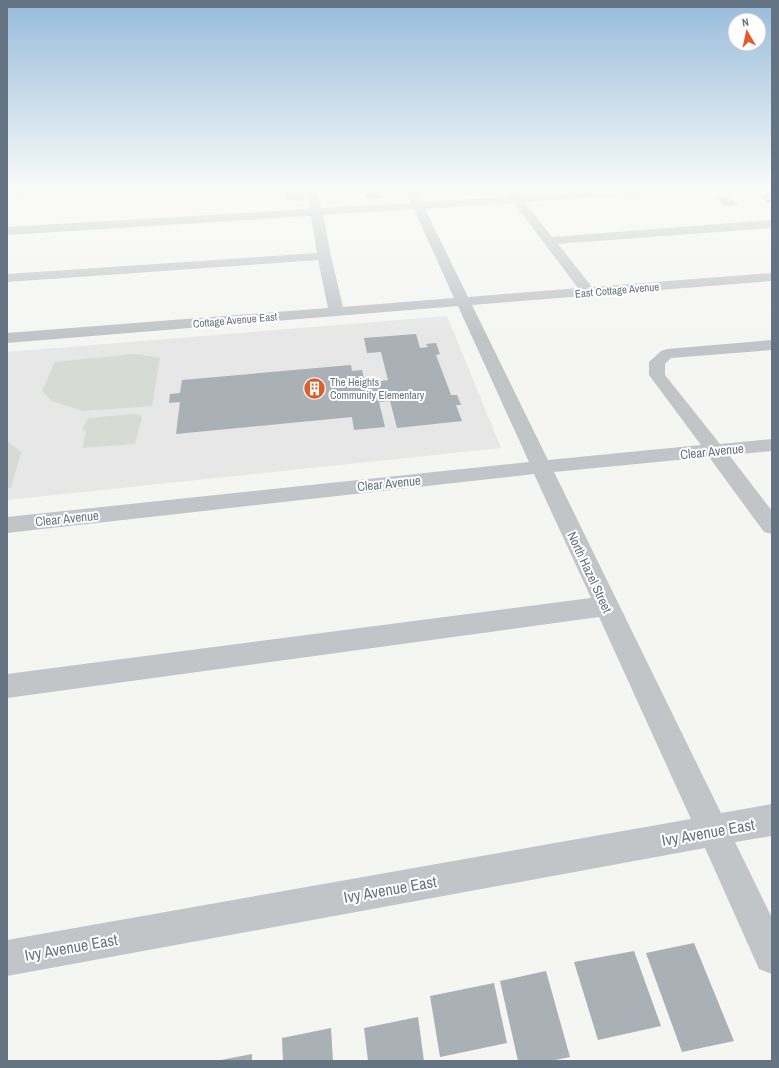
<svg xmlns="http://www.w3.org/2000/svg" width="779" height="1068" font-family="'Archivo Narrow',sans-serif">
  <rect width="100%" height="100%" fill="#f5f6f2"/>
  <polygon fill="#e6e7e6" points="447,316 501,448 7,500 7,352"/>
  <g fill="#d6dcd3">
    <polygon points="135,354 160,358 152,406 83,411 52,401 42,391 55,362"/>
    <polygon points="135,414 140,415 142,418 135,444 82,448 86,431 82,430 88,418"/>
    <polygon points="7,441 21,452 11,488 7,488"/>
  </g>
  <g fill="#a9b0b6">
    <polygon points="303,192 304,201 286,200 286,193"/>
    <polygon points="382,192 384,198 366,199 364,193"/>
    <polygon points="772,194 772,203 768,203 757,195"/>
    <polygon points="728,197 739,205 725,206 715,198"/>
    <polygon points="416,334 420,348 428,347 426,344 436,343 440,354 436,355 451,395 457,395 461,405 456,405 462,421 397,428 390,401 379,402 385,427 354,430 352,417 176,434 180,402 169,403 170,394 180,393 182,380 351,365 352,371 362,370 365,383 388,380 381,352 367,353 364,338"/>
    <polygon points="694,943 734,1041 682,1052 646,953"/>
    <polygon points="634,951 661,1026 598,1040 574,962"/>
    <polygon points="546,971 570,1057 550,1061 518,1061 500,981"/>
    <polygon points="494,983 507,1043 440,1057 430,996"/>
    <polygon points="418,1017 424,1061 368,1061 364,1028"/>
    <polygon points="331,1028 333,1061 283,1061 282,1038"/>
    <polygon points="252,1054 252,1061 221,1061 221,1060"/>
  </g>
  <g fill="none" stroke-linecap="round" stroke-linejoin="round">
    <g fill="#c1c5c8" fill-rule="evenodd">
      <polygon points="61,187 127,187 122,190 7,196 7,190"/>
      <path d="M307,187H317L321,208L411,203L404,187H414L422,202L509,197L505,190L509,187L514,188L520,196L666,187H723L718,190L525,202L552,237L772,220V228L558,244L592,287L772,273V281L472,305L548,460L701,445L649,375V362L661,351L667,349L772,340V350L671,358L665,364V375L720,444L772,439V451L729,455L772,511V534L764,532L709,457L554,472L721,813L772,804V836L735,842L772,918V974L759,969L705,848L7,976V940L691,819L599,617L7,698V674L591,598L534,474L7,533V517L529,462L458,306L7,343V333L328,308L318,260L7,282V274L317,253L311,216L7,235V227L310,209ZM514,203L578,288L468,297L425,209ZM414,209L454,298L343,307L331,256L323,215Z"/>
    </g>
  </g>
  <linearGradient id="sky" x2="0" y2="1"><stop stop-color="#96bbdc"/><stop offset="0.56" stop-color="#fafbf9"/><stop offset="1" stop-color="#fafbf9" stop-opacity="0"/></linearGradient>
  <rect width="779" height="336" fill="url(#sky)"/>
  <defs>
    <symbol id="building-disc" viewBox="-11 -11 22 22"><circle r="9.5" fill="#de5d2a" stroke="#fff"/><path d="M-4-6H4V6H1V3H-1V6H-4ZM-2.5-4.3h1.7v1.8h-1.7ZM.8-4.3h1.7v1.8H.8ZM-2.5-1h1.7V.8h-1.7ZM.8-1h1.7V.8H.8Z" fill="#fff"/></symbol>
  </defs>
  <g fill-rule="evenodd">
    <use href="#building-disc" x="302" y="376" width="25" height="25"/>
  </g>
  <g text-anchor="middle" stroke-width="4" stroke-linejoin="round" paint-order="stroke">
    <g font-size="11" fill="#657482" stroke="#fff">
      <text transform="translate(617 290) rotate(-5)" y="4">East Cottage Avenue</text>
      <text transform="translate(235 320) rotate(-5)" y="4">Cottage Avenue East</text>
    </g>
    <g font-size="11" fill="#657482" stroke="#fff" text-anchor="start">
      <text x="330" y="386">The Heights<tspan x="330" dy="13">Community Elementary</tspan></text>
    </g>
    <g font-size="13" fill="#657482" stroke="#fff">
      <text transform="translate(712 451) rotate(-6)" y="5">Clear Avenue</text>
      <text transform="translate(389 483) rotate(-6)" y="5">Clear Avenue</text>
      <text transform="translate(67 518) rotate(-6)" y="5">Clear Avenue</text>
      <text transform="translate(590 572) rotate(65)" y="5">North Hazel Street</text>
    </g>
    <g font-size="16" fill="#657482" stroke="#fff">
      <text transform="translate(708 832) rotate(-10)" y="6">Ivy Avenue East</text>
      <text transform="translate(390 889) rotate(-10)" y="6">Ivy Avenue East</text>
      <text transform="translate(71 947) rotate(-10)" y="6">Ivy Avenue East</text>
    </g>
  </g>
  <rect width="779" height="1068" fill="none" stroke="#657482" stroke-width="16"/>
  <g transform="translate(747 32) rotate(351)"><circle r="19" fill="#ffffff" stroke="#c1c7cd"/>
  <path d="M0-3L7 15L0 10L-7 15Z" fill="#de5d2a"/>
  <text y="-6" font-size="11" font-weight="bold" text-anchor="middle" fill="#657482">N</text>
  </g>
</svg>
